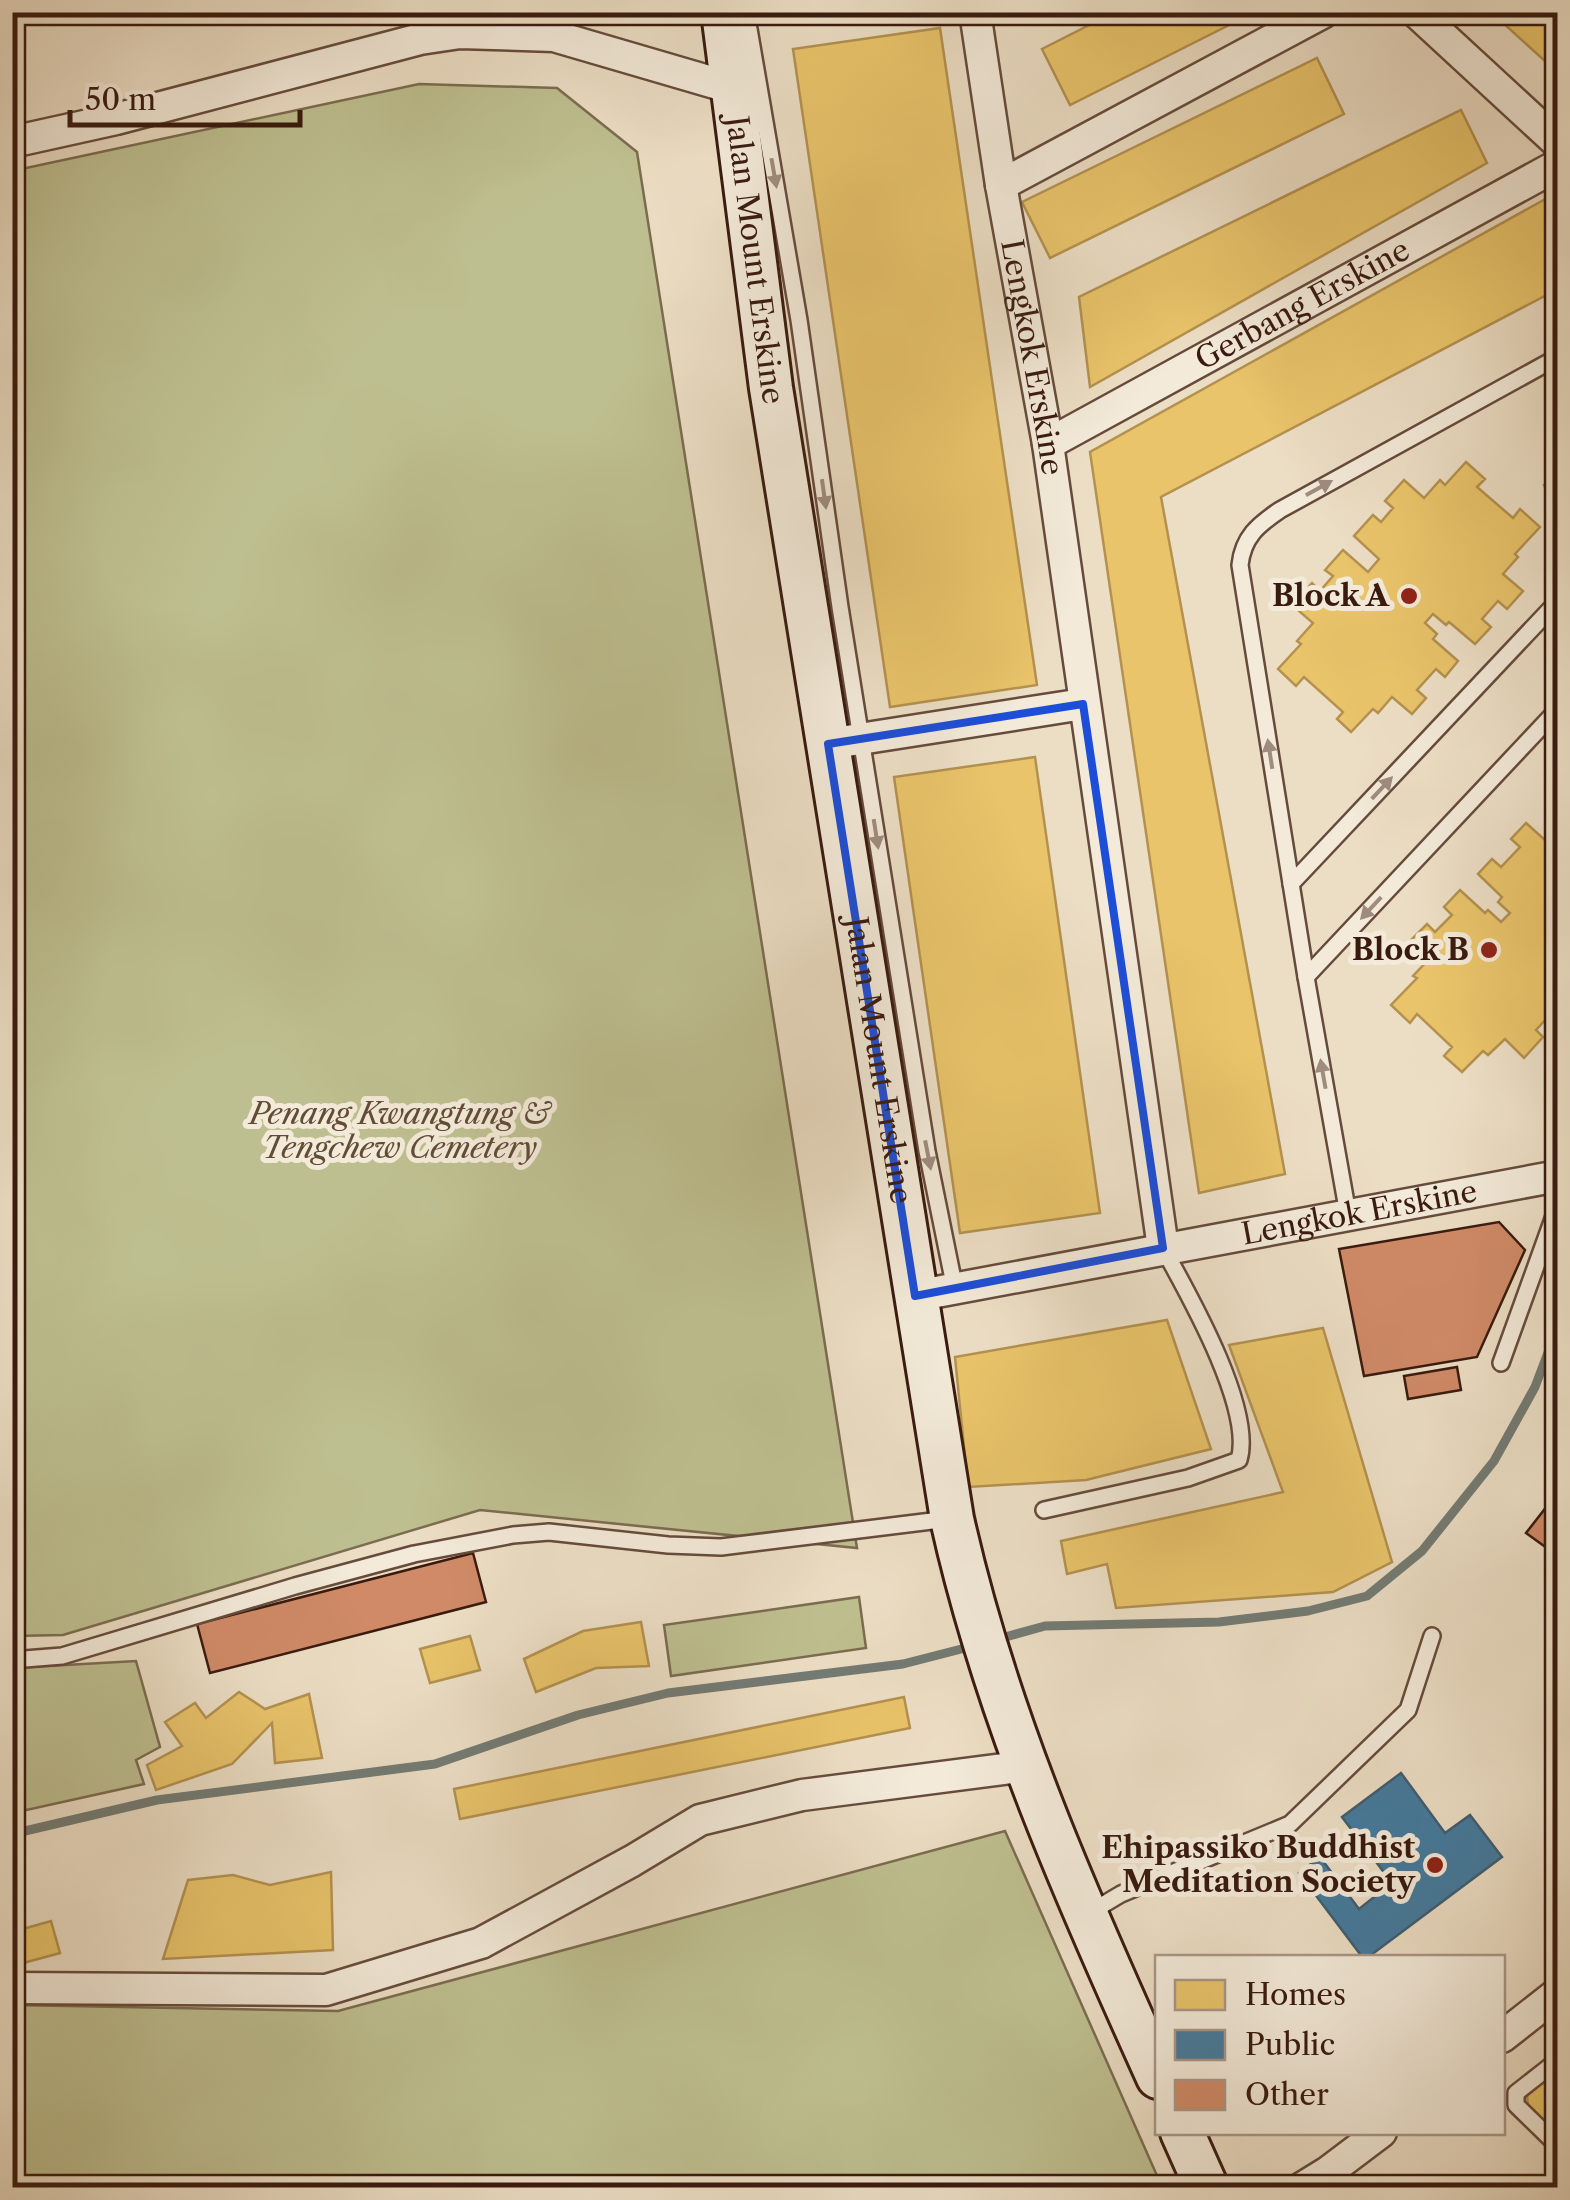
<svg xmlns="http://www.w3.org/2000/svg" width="1570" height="2200" font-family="'Libre Caslon Text',serif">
  <rect width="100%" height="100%" fill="#ecdec5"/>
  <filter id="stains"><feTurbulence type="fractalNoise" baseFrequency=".002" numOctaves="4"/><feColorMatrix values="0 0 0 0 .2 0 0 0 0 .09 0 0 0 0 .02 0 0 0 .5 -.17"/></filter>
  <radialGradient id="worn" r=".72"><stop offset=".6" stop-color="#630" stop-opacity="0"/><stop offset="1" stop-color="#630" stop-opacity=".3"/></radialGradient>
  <g fill="#bebf90" stroke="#7c6c50" stroke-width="2.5">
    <polygon points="419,84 557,88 637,152 857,1548 480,1510 63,1635 13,1636 12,171"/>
    <polygon points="859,1597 866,1648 671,1676 664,1625"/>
    <polygon points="136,1661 160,1747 136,1760 144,1784 13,1813 13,1668"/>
    <polygon points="1005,1831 1162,2187 13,2187 13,2005 338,2011"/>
  </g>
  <g fill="#e9c46a" stroke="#b4914f" stroke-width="2.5">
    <polygon points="1115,12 1255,12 1070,105 1042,49"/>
    <polygon points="1491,12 1558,12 1558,73"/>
    <polygon points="940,28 1037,685 890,707 793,49"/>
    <polygon points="1317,58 1344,114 1050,258 1022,202"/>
    <polygon points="1461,110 1487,163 1090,387 1079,297"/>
    <polygon points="1558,192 1558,289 1161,497 1285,1174 1199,1193 1090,452"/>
    <polygon points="1551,399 1558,399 1558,442 1552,442"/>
    <polygon points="1466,462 1485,479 1477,487 1513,518 1520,509 1540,527 1515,554 1518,557 1503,574 1523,591 1507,609 1498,601 1482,619 1491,627 1475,644 1449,622 1446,625 1433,614 1425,623 1437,634 1433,639 1458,661 1445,677 1436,669 1417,690 1426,698 1412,714 1392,697 1378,713 1373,709 1351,732 1337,719 1343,712 1304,677 1296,686 1278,669 1301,644 1297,641 1313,623 1292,605 1312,583 1320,591 1333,576 1325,570 1343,550 1368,572 1379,559 1354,536 1373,515 1381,522 1393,508 1385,501 1404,480 1424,498 1440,480 1445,485"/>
    <polygon points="1558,474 1558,503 1553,502 1544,485"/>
    <polygon points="1035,757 1100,1213 960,1233 894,777"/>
    <polygon points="1526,823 1546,841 1558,828 1558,974 1552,980 1558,985 1558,1022 1549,1016 1536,1030 1543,1037 1524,1058 1505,1039 1488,1055 1483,1051 1462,1072 1444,1056 1452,1047 1417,1014 1410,1023 1391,1005 1417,978 1413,976 1429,959 1410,941 1427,924 1435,932 1452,915 1444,907 1460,890 1485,913 1488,910 1501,922 1510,913 1498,902 1502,897 1478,874 1492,859 1501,867 1520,847 1511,839"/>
    <polygon points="1167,1320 1211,1449 1086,1480 968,1487 955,1357"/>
    <polygon points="1323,1328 1392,1562 1333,1592 1116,1608 1107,1564 1067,1574 1061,1541 1283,1492 1229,1345"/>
    <polygon points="641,1622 649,1666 596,1668 536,1692 524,1659 583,1631"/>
    <polygon points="470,1636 480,1670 430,1683 420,1649"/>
    <polygon points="239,1692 265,1709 309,1694 322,1758 275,1763 272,1723 232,1764 156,1790 147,1765 182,1746 165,1722 195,1703 206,1718"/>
    <polygon points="904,1697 910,1728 460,1819 454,1789"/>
    <polygon points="331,1872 333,1950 163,1959 188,1880 233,1875 270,1885"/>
    <polygon points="51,1921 60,1953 12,1966 12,1932"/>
    <polygon points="1558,2068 1558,2136 1528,2107 1527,2094"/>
  </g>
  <polygon fill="#457b9d" stroke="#415e72" stroke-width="2.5" points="1401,1773 1445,1833 1470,1815 1502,1857 1367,1958 1363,1958 1299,1873 1320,1857 1359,1909 1392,1883 1342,1817"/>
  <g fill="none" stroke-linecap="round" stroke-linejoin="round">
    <g stroke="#737b74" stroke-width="9">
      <polyline points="998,1639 1045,1626 1219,1622 1308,1611 1367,1596 1422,1551 1494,1461 1535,1387 1558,1326"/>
      <polyline points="12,1834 157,1800 435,1764 578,1715 668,1693 903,1664 973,1646"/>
    </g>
  </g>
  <g fill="#d08a67" stroke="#391a0f" stroke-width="2.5">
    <polygon points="761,12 820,12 819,21 761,17"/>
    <polygon points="1499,1222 1525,1250 1477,1357 1364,1376 1339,1249"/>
    <polygon points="1457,1367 1461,1390 1408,1399 1404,1376"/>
    <polygon points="1558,1492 1558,1556 1526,1533"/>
    <polygon points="473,1553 486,1602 210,1673 197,1624"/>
  </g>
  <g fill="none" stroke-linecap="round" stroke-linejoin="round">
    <defs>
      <g id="lane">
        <polyline points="736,12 749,29 799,320 840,607 927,1151 955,1289"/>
        <polyline points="1291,884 1558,601"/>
        <polyline points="1306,977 1558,709"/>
        <path d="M1348,1214L1306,977L1240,565C1243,537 1258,525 1280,510L1558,357"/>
        <polyline points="1501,1363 1558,1205"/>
        <path d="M1044,1510L1188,1478L1239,1460C1254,1409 1189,1295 1163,1248"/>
        <polyline points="12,1660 62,1656 295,1586 414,1554 513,1535 549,1532 668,1545 721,1547 948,1519"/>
        <polyline points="1558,1839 1558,1842"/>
        <polyline points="1089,1913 1121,1894 1290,1824 1408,1710 1432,1636"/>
        <polyline points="1558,2060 1516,2093 1516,2105 1558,2146"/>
      </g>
      <g id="street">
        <path id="s1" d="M975,12L1001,185L1048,444L1163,1248"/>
        <polyline points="1416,12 1558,143"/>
        <polyline points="12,142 116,119 420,39 460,33 554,36 732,88"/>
        <polyline points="1001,185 1324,12"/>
        <path id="s2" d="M1048,444L1558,165"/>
        <polyline points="828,744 1083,704"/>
        <path id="s3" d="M915,1296L1558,1176"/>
        <polyline points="12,1988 326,1990 481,1943 632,1861 700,1820 802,1795 1027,1766"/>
        <polyline points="1502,2037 1558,1993"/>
        <polyline points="1302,2188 1328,2172 1381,2132"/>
      </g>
      <g id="secondary">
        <path id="s4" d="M723,12L771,388L952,1519C995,1713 1076,1896 1158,2077"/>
        <polyline points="1182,2132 1207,2188"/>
      </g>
    </defs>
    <use href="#lane" stroke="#664b3c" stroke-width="20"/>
    <use href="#street" stroke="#664b3c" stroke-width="35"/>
    <use href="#secondary" stroke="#391a0f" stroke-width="48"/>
    <use href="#lane" stroke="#f3ead9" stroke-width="15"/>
    <use href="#street" stroke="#f3ead9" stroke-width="30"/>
    <use href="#secondary" stroke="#f3ead9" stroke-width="42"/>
  </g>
  <defs><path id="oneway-solid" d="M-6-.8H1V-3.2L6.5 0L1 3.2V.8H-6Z" transform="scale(2.5)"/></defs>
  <g fill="#9f8c7e">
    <use href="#oneway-solid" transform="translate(774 173) rotate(80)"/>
    <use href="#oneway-solid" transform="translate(1319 488) rotate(-29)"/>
    <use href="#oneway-solid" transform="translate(824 494) rotate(82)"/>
    <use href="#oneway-solid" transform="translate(1270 754) rotate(-99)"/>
    <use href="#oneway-solid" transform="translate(1382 788) rotate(-47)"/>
    <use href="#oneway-solid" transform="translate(876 834) rotate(81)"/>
    <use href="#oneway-solid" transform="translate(1371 908) rotate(133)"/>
    <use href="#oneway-solid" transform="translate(1323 1074) rotate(-100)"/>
    <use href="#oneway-solid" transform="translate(928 1155) rotate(79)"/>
  </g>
  <path fill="none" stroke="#1d4ed8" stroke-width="8" stroke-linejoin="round" d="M1083,704L1163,1248L915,1296L828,744Z"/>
  <g fill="#8f2418" stroke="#f3ead9" stroke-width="4">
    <circle cx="1409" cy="596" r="10"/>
    <circle cx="1489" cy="950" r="10"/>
    <circle cx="1435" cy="1865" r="10"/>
  </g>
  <g text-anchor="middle" stroke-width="10" stroke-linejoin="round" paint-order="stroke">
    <g font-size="30" fill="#391a0f" stroke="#f3ead9">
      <text dy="10" stroke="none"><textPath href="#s4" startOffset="250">Jalan Mount Erskine</textPath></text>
      <text dy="10" stroke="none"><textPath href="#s2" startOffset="290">Gerbang Erskine</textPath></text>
      <text dy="10" stroke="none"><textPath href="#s1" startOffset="350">Lengkok Erskine</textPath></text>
      <text dy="10" stroke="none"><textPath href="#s4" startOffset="1060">Jalan Mount Erskine</textPath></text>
      <text dy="10" stroke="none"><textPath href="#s3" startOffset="452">Lengkok Erskine</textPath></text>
    </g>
    <g font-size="30" font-weight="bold" fill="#391a0f" stroke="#f3ead9" text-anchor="end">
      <text x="1389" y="606">Block A</text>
      <text x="1469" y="960">Block B</text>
      <text x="1415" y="1858">Ehipassiko Buddhist<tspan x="1415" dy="34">Meditation Society</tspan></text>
    </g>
    <g font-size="30" font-style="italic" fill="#614c36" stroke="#f3ead9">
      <text x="400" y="1124">Penang Kwangtung &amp;<tspan x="400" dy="34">Tengchew Cemetery</tspan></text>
    </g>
  </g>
  <rect width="1570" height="2200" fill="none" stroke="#ecdec5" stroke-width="50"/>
  <rect x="15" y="15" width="1540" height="2170" fill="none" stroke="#391a0f" stroke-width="5"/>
  <rect x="25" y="25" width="1520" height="2150" fill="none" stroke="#391a0f" stroke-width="2.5"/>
  <rect x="1155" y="1955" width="350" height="180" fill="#f3ead9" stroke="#a99788" stroke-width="2.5"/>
  <rect x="1175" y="1980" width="50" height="30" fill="#e9c46a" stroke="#a99788" stroke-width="2.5"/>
  <text x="1245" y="2005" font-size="30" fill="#391a0f">Homes</text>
  <rect x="1175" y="2030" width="50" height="30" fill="#457b9d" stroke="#a99788" stroke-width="2.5"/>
  <text x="1245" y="2055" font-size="30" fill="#391a0f">Public</text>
  <rect x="1175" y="2080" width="50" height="30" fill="#d08a67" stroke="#a99788" stroke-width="2.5"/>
  <text x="1245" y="2105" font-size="30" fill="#391a0f">Other</text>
  <path d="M70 110v15h230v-15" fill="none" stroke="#391a0f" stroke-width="5"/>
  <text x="85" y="110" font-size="30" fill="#391a0f" stroke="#f3ead9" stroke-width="8" paint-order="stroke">50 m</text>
  <rect width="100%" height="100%" filter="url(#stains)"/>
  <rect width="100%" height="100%" fill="url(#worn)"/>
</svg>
